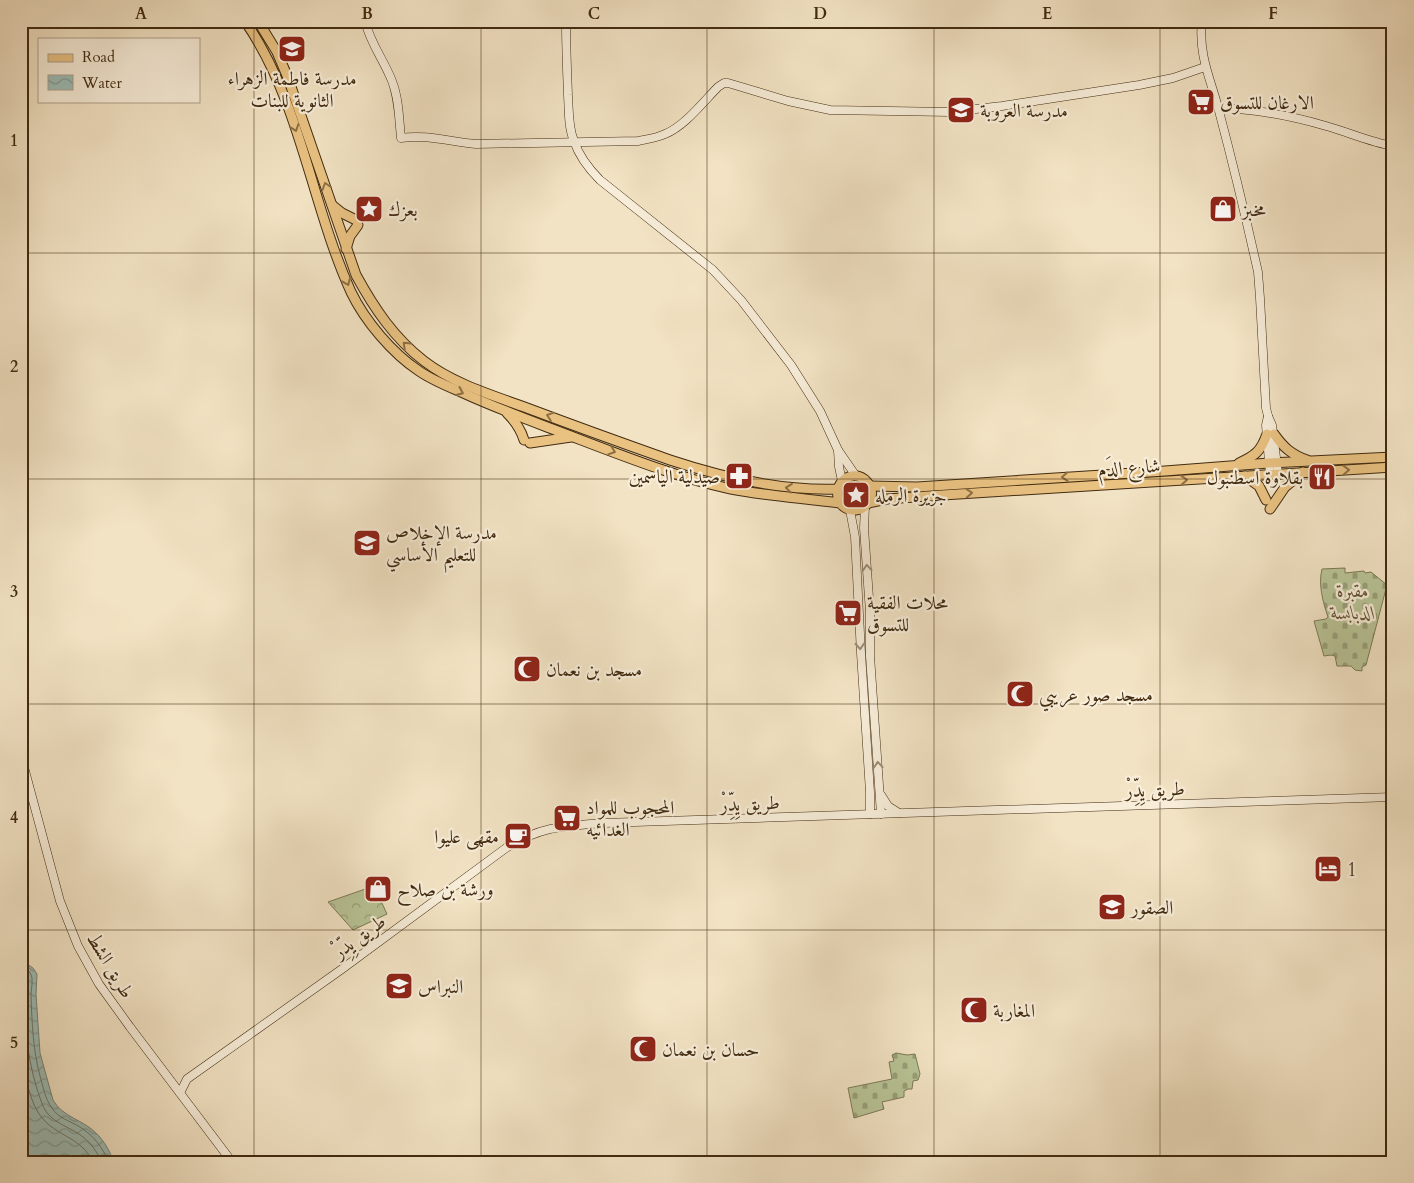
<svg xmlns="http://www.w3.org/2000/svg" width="1414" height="1183" font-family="Cardo,Amiri,serif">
  <defs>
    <pattern id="cemetery-stones" width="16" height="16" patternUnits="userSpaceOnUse" patternTransform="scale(1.25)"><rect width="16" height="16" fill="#b8c496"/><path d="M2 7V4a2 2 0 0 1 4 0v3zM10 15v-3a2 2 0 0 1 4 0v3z" fill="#979f79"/></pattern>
    <pattern id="park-crowns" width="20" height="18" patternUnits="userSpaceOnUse" patternTransform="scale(1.25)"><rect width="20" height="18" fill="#b8c496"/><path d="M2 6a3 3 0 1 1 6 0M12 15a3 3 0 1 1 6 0" fill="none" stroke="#979f79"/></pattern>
    <pattern id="water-waves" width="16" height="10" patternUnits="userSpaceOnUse" patternTransform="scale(1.25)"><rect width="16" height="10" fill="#9cbdb8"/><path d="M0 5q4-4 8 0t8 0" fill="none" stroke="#819a94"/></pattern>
  </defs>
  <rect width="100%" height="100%" fill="#f2e3c4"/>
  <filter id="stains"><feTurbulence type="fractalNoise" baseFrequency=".004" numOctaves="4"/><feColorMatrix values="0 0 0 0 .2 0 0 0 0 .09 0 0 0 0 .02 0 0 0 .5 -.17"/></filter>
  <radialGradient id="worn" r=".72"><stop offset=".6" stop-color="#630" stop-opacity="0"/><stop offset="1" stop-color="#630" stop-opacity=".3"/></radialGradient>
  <g fill="url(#cemetery-stones)" stroke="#7c7854">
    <path d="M1345,568V573L1364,571L1365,573L1371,572L1387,585L1366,665L1362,667V671L1355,670L1351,666H1337L1335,656L1331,655L1324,656L1314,621L1326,619L1328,617C1323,602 1318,585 1322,569Z"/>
    <polygon points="896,1053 907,1055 915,1054 920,1074 918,1080 913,1081 912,1089 908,1089 904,1091 904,1097 882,1102 884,1109 854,1118 848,1088 892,1079 889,1062 894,1061 892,1055"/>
  </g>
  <polygon fill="url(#park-crowns)" stroke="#7c7854" points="374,886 387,914 353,930 328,902"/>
  <path fill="url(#water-waves)" stroke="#788375" d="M21,960L33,968L37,974L36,994L40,1053L53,1100C62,1117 84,1120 97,1134C105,1142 110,1152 114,1162H21Z"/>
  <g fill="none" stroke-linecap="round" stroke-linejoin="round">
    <g stroke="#6e7464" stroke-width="1">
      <path d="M21,966C24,968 29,970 30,973C34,978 31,989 31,996C32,1023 33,1050 40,1076C43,1086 45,1099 52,1108C58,1118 70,1121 80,1127C94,1136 102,1147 109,1162"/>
      <path d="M21,974L25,978C23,1015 26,1053 37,1089C40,1097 42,1107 48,1114C55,1122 65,1126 74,1131C87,1138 95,1148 102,1162"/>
      <path d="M21,1056C25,1075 30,1105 43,1119C59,1137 82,1138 93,1162"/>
    </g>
    <defs>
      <g id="secondary">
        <path d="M365,21C370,43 384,60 392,81C399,99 399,119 401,138C426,134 451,142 476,144L638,141C647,139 657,138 665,134C685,126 703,102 718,87L724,83H728L788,101L830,110L950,112L1002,106L1139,85L1173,78L1205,67"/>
        <path d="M566,21C566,46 567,70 568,95C569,110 568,127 574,141C579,156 589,169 600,180L713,270L741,300L791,365L820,411L838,450L839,467L842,481"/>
        <path d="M1202,21C1198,55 1211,80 1219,111C1233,164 1246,218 1258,272L1260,298L1266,408L1268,416L1272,425L1278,474"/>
        <polyline points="21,26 41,21"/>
        <path d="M1219,108C1254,109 1292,116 1326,126C1348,132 1370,142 1393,146"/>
        <polyline points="1268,416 1266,425 1270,474"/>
        <polyline points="838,450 856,476"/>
        <polyline points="865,506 864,528 870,612 870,656 881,814"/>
        <polyline points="850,510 855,537 861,653 870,792 870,814"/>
        <polyline points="21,756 60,901 78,946 99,984 130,1027 232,1162"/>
        <polyline points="881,795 888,806 899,813"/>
        <path d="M180,1093L187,1079L342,969L506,848C541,826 565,826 604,823L1393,797"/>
      </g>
      <g id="primary">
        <path d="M245,21C301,102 311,204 351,292C365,321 392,353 419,371C432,380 447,386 461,392C489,405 518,416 547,427C606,449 670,476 731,489C767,496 804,498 840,503C856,522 882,499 867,482C853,466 830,484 840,503"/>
        <path d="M258,21L277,52L288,78L356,275C374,308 394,338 424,361C454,384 492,395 527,408C575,426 622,443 670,460C724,478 780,491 838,489"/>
        <polyline points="332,205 342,213 356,220"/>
        <polyline points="346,249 350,236 358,225"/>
        <path d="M507,413C515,421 521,430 524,440"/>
        <path d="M1274,434C1283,447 1292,455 1307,460"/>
        <polyline points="530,443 571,437"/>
        <path d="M1239,463C1255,456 1261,451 1267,434"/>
        <polyline points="1245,476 1259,486 1266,500"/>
        <polyline points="870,486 917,487 1165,471 1269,463 1393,457"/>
        <polyline points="868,503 887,499 943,495 1393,467"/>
        <polyline points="1270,509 1285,487 1303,472"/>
      </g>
    </defs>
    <use href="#secondary" stroke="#412b11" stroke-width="9"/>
    <use href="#primary" stroke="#412b11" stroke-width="11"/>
    <use href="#secondary" stroke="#f7edd9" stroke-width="8"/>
    <use href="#primary" stroke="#e9c282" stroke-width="9"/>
  </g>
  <defs><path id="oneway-chevron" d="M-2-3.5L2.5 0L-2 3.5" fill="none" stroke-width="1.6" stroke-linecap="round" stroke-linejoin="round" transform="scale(1.25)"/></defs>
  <g stroke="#8d6f44">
    <use href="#oneway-chevron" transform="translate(295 128) rotate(71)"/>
    <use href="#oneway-chevron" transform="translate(326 186) rotate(-108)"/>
    <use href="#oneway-chevron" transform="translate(347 282) rotate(67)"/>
    <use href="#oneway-chevron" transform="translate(406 345) rotate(-136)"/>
    <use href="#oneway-chevron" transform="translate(460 392) rotate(24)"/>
    <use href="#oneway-chevron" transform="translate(550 416) rotate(-161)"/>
    <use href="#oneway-chevron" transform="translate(612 451) rotate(19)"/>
    <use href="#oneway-chevron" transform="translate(1346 470) rotate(-3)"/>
    <use href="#oneway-chevron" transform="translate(1065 477) rotate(176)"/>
    <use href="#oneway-chevron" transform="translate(1184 480) rotate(-4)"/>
    <use href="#oneway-chevron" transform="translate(789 488) rotate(-174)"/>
    <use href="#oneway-chevron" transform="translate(969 493) rotate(-4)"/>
  </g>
  <g stroke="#9c8c75">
    <use href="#oneway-chevron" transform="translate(867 568) rotate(-94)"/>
    <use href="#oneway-chevron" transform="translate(860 646) rotate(87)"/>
    <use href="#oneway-chevron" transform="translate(878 765) rotate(-94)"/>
  </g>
  <path fill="none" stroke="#412b11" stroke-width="1" stroke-opacity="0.55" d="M254,21V1162M481,21V1162M707,21V1162M934,21V1162M1160,21V1162M21,253H1393M21,479H1393M21,704H1393M21,930H1393"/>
  <defs>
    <symbol id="school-square" viewBox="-11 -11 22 22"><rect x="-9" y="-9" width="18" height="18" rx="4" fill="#8f2418" stroke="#f7edd9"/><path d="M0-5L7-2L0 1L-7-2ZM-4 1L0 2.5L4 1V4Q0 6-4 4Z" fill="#fff"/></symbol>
    <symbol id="supermarket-square" viewBox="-11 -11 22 22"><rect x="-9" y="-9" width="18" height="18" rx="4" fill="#8f2418" stroke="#f7edd9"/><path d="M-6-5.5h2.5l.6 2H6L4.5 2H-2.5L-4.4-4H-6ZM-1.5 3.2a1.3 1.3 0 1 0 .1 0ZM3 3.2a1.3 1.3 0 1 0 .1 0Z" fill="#fff"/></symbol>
    <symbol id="sight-square" viewBox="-11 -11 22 22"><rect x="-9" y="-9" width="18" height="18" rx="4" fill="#8f2418" stroke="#f7edd9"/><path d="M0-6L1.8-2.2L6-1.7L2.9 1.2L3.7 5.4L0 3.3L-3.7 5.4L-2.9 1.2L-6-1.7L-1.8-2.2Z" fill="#fff"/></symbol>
    <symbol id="shop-square" viewBox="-11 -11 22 22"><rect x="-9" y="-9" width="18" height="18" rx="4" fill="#8f2418" stroke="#f7edd9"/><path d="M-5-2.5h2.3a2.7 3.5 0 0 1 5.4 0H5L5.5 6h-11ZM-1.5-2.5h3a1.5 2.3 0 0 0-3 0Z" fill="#fff"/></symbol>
    <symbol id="pharmacy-square" viewBox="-11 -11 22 22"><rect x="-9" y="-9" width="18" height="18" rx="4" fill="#8f2418" stroke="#f7edd9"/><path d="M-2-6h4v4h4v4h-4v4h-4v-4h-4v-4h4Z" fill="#fff"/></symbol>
    <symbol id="restaurant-square" viewBox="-11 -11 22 22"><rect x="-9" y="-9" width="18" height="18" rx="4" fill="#8f2418" stroke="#f7edd9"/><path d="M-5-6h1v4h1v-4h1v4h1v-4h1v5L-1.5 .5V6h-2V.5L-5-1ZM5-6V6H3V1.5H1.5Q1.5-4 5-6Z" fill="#fff"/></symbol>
    <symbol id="mosque-square" viewBox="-11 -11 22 22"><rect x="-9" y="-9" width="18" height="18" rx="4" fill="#8f2418" stroke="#f7edd9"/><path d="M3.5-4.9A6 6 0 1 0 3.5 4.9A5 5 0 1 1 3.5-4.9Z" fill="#fff"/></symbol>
    <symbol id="cafe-square" viewBox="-11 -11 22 22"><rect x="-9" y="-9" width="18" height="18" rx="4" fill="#8f2418" stroke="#f7edd9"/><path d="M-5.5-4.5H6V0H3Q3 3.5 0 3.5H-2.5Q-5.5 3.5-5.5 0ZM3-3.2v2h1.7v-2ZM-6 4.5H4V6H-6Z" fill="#fff"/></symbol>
    <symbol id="hotel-square" viewBox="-11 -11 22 22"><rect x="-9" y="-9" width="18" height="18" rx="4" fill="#8f2418" stroke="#f7edd9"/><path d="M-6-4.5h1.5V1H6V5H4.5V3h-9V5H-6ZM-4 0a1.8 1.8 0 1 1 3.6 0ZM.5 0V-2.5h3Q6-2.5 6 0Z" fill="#fff"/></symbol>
  </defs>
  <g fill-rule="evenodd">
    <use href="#school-square" x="276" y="33" width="32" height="32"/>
    <use href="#supermarket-square" x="1185" y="86" width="32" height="32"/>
    <use href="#school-square" x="945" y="94" width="32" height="32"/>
    <use href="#sight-square" x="353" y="193" width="32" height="32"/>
    <use href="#shop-square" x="1207" y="193" width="32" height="32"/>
    <use href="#pharmacy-square" x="723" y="460" width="32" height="32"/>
    <use href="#restaurant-square" x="1306" y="461" width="32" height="32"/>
    <use href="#sight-square" x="840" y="479" width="32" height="32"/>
    <use href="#school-square" x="351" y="527" width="32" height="32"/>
    <use href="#supermarket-square" x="832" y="597" width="32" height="32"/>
    <use href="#mosque-square" x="511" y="653" width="32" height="32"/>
    <use href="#mosque-square" x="1004" y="678" width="32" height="32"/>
    <use href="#supermarket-square" x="551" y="802" width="32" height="32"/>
    <use href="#cafe-square" x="502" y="820" width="32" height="32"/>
    <use href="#hotel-square" x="1312" y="853" width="32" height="32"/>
    <use href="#shop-square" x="362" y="873" width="32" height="32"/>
    <use href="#school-square" x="1096" y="891" width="32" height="32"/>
    <use href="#school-square" x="383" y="970" width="32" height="32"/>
    <use href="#mosque-square" x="958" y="994" width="32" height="32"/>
    <use href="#mosque-square" x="627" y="1033" width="32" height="32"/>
  </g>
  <g text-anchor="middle" stroke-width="4.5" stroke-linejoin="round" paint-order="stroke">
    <g font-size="19" fill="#412b11" stroke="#f7edd9" text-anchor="start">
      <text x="292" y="85" text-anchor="middle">مدرسة فاطمة الزهراء<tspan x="292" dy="22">الثانوية للبنات</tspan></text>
      <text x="1220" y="109">الارغان للتسوق</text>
      <text x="980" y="117">مدرسة العروبة</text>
      <text x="388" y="216">بعزك</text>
      <text x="1242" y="216">مخبز</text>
      <text x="720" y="483" text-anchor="end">صيدلية الياسمين</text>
      <text x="1303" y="484" text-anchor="end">بقلاوة اسطنبول</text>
      <text x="875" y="502">جزيرة الرمله</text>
      <text x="386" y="539">مدرسة الإخلاص<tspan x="386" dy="22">للتعليم الأساسي</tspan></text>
      <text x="867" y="609">محلات الفقية<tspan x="867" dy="22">للتسوق</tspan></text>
      <text x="546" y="676">مسجد بن نعمان</text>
      <text x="1039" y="701">مسجد صور عريبي</text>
      <text x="586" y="814">المحجوب للمواد<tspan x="586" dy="22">الغدائيه</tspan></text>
      <text x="499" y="843" text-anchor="end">مقهى عليوا</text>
      <text x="1347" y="876">1</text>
      <text x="397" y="896">ورشة بن صلاح</text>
      <text x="1131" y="914">الصقور</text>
      <text x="418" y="993">النبراس</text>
      <text x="993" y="1017">المغاربة</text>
      <text x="662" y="1056">حسان بن نعمان</text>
    </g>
    <g font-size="19" fill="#412b11" stroke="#f7edd9">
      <text transform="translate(1129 467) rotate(-4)" y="7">شارع الدَم</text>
      <text transform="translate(1155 789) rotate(-2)" y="7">طريق يِدِّرْ</text>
      <text transform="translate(750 803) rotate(-2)" y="7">طريق يِدِّرْ</text>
      <text transform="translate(359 936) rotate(-36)" y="7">طريق يِدِّرْ</text>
      <text transform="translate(111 965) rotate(59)" y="7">طريق الشط</text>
    </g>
    <g font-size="19" font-style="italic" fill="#5f5132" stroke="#f7edd9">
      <text x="1353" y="597">مقبرة<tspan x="1353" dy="22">الدبابسة</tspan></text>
    </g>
  </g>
  <rect width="1414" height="1183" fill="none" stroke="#f2e3c4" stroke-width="55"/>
  <rect x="38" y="38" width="162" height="65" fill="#f7edd9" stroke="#ae9f89"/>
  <rect x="48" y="54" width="25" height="8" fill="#e9c282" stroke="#ae9f89"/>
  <text x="82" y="62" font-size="15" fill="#412b11">Road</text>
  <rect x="48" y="75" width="25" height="15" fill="url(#water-waves)" stroke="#ae9f89"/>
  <text x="82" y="88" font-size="15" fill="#412b11">Water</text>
  <rect x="28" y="28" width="1358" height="1128" fill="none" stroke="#412b11" stroke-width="2"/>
  <g font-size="16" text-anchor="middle" font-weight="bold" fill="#412b11">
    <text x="141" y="19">A</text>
    <text x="367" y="19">B</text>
    <text x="594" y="19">C</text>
    <text x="820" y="19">D</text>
    <text x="1047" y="19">E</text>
    <text x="1273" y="19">F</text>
    <text x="14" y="146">1</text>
    <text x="14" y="372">2</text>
    <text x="14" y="597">3</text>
    <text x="14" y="823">4</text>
    <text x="14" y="1048">5</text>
  </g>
  <rect width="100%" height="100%" filter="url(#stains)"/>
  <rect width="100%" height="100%" fill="url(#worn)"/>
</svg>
